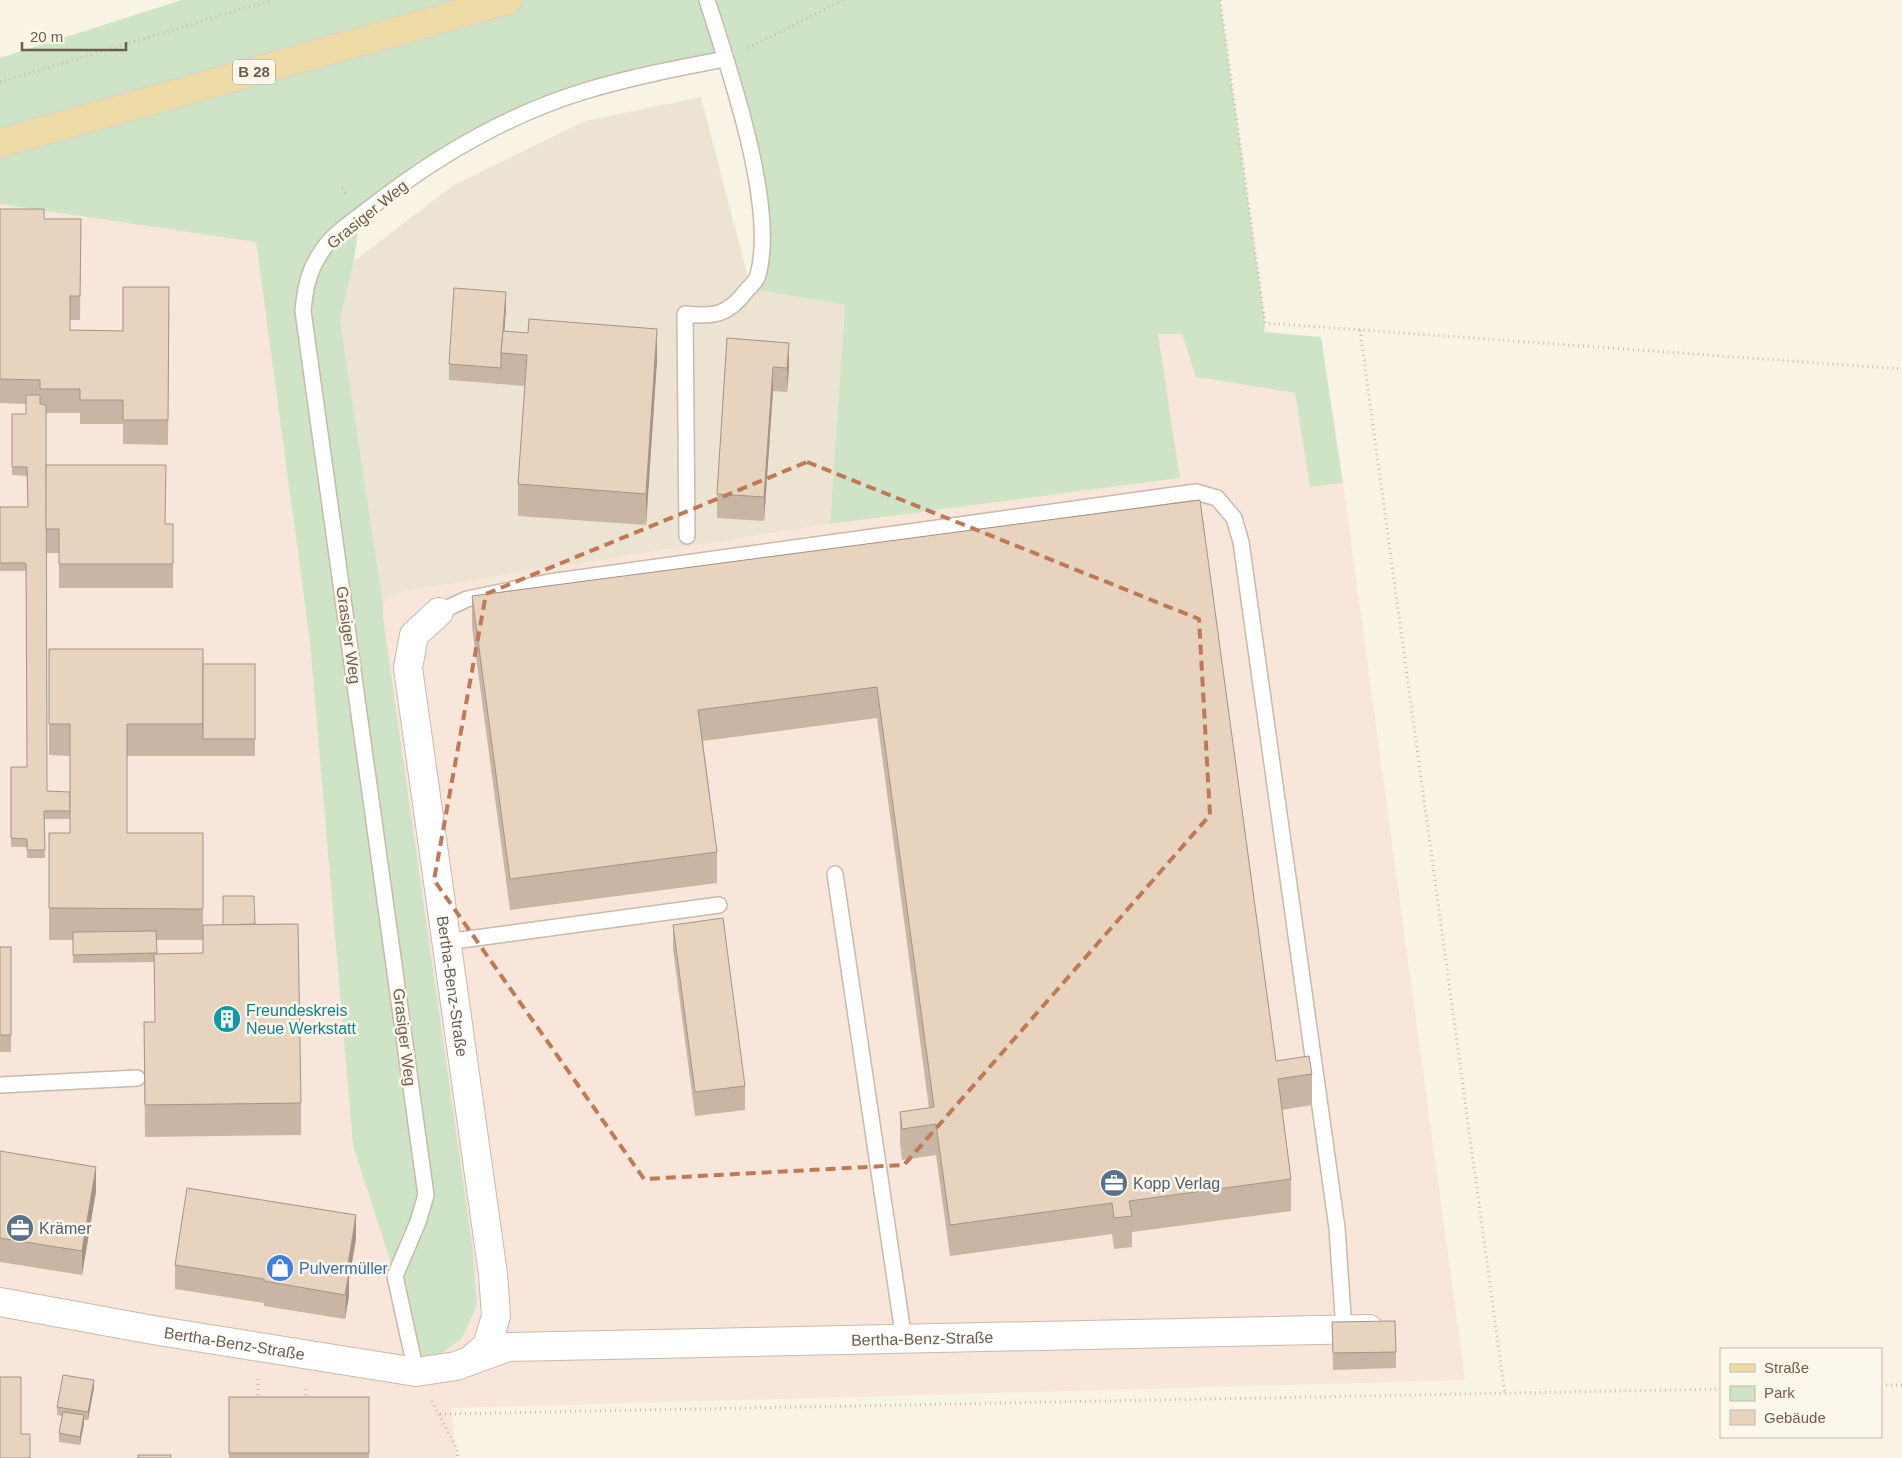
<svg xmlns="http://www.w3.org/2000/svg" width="1902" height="1458" font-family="Helvetica,sans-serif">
  <rect width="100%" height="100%" fill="#f9f3e5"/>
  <polygon fill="#ece3d3" points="701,97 751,289 845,305 830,524 404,591 383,603 340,320 354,261 454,185 585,121"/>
  <polygon fill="#f8e6da" points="0,204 256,241 310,642 404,591 830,524 1180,478 1158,334 1182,334 1197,377 1295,393 1310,487 1343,483 1465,1380 451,1408 456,1458 0,1458"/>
  <polygon fill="#cfe4c6" points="182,0 1220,0 1265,323 1264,332 1321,337 1343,483 1310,487 1295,393 1196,377 1182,334 1158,334 1180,478 830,524 845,305 751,289 763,225 725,60 668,70 520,117 360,215 354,261 340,320 383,603 383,617 473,1251 477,1305 462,1338 416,1372 395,1276 353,1145 310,642 256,242 0,204 0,58"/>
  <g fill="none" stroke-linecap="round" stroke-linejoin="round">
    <defs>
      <g id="service">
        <path d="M687,536L685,314C715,317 728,315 747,290C751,286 757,280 758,275C777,206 729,69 707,0"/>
        <polyline points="439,612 467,599 549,582 1196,492 1217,498 1234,518 1241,542 1337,1228 1344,1330"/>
        <polyline points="835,874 904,1340"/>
        <polyline points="446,942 719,905"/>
        <polyline points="0,1085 137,1078"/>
        <path d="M416,1372L395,1276L418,1222L426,1195L303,311C305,290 308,272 320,254C331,235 353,221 370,208C434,158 506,115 585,91C631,77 678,68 725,59"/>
      </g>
      <g id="minor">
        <path id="s1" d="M439,612L414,635L408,668L493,1274L496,1316L487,1346L469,1361"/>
        <path id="s2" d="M0,1302L153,1330L416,1372L456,1366L508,1347L1369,1329"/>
      </g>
      <polyline id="primary" points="0,143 508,0"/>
    </defs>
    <use href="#service" stroke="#c6baab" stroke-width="18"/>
    <use href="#minor" stroke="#c6baab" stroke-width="30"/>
    <use href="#primary" stroke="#d6d2cd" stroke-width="30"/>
    <g stroke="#cfb9a4" stroke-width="3" stroke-dasharray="1 4" stroke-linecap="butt">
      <polyline points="1220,0 1265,323 1902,369"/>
      <polyline points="748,48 843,0"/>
      <polyline points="0,82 272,0"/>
      <polyline points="342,188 346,194"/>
      <polyline points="1360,330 1505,1395"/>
      <polyline points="1881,1385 1902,1385"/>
      <polyline points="258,1400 258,1379"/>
      <polyline points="306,1400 306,1386"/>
      <polyline points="432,1401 456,1447 458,1458"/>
      <polyline points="440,1414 1721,1389"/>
    </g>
    <use href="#service" stroke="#fff" stroke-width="15"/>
    <use href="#minor" stroke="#fff" stroke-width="28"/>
    <use href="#primary" stroke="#efdba6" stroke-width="28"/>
  </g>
  <g fill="#c8b5a4" fill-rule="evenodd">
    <path d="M0,209L44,219H81L80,320H70V330L123,331L169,287L168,445L123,444V424H80V413H46L47,791L70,807V756L49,755V649L203,664H255V756H127V833H203V925L255,924L301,1103V1135L145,1137L144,1022H155L154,962L73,963V940H49V833H70V819H44L45,858H27V847H11V767H27L26,571H0V507H28L27,476L12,475V414H26V404L0,403ZM156,940H203V953L157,954Z"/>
    <polygon points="506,308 504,331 657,360 646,525 518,516 518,484 525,386 449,380 449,364"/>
    <polygon points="727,338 789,367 787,392 773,391 764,521 717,518 717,494"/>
    <polygon points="46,465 166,524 173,524 173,588 59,588 59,553 46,553"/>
    <polygon points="1200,500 1276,1061 1312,1074 1312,1105 1282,1110 1291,1179 1291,1211 1132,1232 1132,1247 1114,1249 1112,1234 950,1256 936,1155 902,1160 900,1143 900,1112 929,1108 877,718 703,741 717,852 717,883 510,910 472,627 472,596"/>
    <polygon points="673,925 745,1086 745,1110 695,1116 673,949"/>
    <rect x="0" y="947" width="11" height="105"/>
    <polygon points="0,1151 96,1191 82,1275 0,1262"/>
    <polygon points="356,1239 349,1279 349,1296 345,1319 264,1306 264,1303 175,1289 175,1265"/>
    <polygon points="1332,1322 1396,1352 1396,1368 1333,1370"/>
    <polygon points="94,1388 88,1420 84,1420 80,1445 59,1442 59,1433 62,1416 57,1415 57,1407"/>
    <rect x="229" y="1397" width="140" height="61"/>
  </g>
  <g fill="#a29486">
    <polygon points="506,292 506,308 503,353 502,353"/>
    <polygon points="657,329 657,360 646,525 646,494"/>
    <polygon points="789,343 789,367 787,392 787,368"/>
    <polygon points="773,367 773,391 764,521 764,497"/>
    <polygon points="96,1167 96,1191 82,1275 82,1251"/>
    <polygon points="356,1215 356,1239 349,1279 349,1296 345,1319 347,1271"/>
    <polygon points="94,1380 94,1388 88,1420 88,1412"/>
    <polygon points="84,1415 84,1424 80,1445 80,1437"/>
  </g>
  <g fill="#e8d3bf" stroke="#a29486">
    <polygon points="0,209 44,209 44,219 81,219 80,296 70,296 70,330 123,331 123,287 169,287 168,420 123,420 123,400 80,400 80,389 40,389 40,380 0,379"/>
    <polygon points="454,288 506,292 503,331 501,353 501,368 449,364"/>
    <polygon points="529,319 657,329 646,494 518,484 527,355 501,353 503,331 528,333"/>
    <polygon points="727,338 789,343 787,368 773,367 764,497 717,494"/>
    <polygon points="26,395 40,395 40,404 46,405 47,791 70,792 70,811 44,811 45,850 27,850 27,839 11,838 11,767 27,767 26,563 0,563 0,507 28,507 27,467 12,467 12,414 26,414"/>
    <polygon points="46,465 166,465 165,524 173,524 173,564 59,564 59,529 46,529"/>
    <polygon points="1200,500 1276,1061 1309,1056 1312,1074 1278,1079 1291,1179 1129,1201 1132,1216 1114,1218 1112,1203 950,1225 936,1124 902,1129 900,1112 934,1107 877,687 698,710 717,852 510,879 472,596"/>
    <polygon points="49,649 203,649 203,724 127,724 127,833 203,833 203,909 49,908 49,833 70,833 70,724 49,724"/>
    <rect x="203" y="664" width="52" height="75"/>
    <polygon points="223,896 254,896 255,924 223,925"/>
    <polygon points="723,918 745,1086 695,1092 673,925"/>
    <polygon points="298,924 301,1103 145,1105 144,1022 155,1022 154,954 203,953 203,925"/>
    <polygon points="156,931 157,953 73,955 73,932"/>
    <rect x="0" y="947" width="11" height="88"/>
    <polygon points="0,1151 96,1167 82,1251 0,1238"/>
    <polygon points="187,1188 356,1215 347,1271 349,1272 345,1295 264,1281 264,1279 175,1265"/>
    <polygon points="1395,1321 1396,1352 1333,1353 1332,1322"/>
    <polygon points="63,1375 94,1380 88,1412 57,1407"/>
    <polygon points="0,1377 21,1377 21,1434 30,1434 30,1458 0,1458"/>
    <rect x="229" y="1397" width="140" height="56"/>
    <polygon points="63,1412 84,1415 80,1437 59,1433"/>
    <rect x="138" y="1455" width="33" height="3"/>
  </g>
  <path fill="none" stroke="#be7a58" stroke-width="4" stroke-dasharray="10 6" stroke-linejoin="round" d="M807,462L1199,619L1210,815L904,1165L644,1179L434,880L486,594Z"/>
  <defs>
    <symbol id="building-disc" viewBox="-11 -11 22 22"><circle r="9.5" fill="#0f9aa8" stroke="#fcf7eb"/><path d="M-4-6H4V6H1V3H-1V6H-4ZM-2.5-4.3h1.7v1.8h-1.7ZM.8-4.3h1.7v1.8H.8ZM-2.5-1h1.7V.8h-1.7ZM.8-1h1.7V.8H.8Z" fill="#fff"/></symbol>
    <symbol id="office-disc" viewBox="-11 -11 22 22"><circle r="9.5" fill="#5c6f8a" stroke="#fcf7eb"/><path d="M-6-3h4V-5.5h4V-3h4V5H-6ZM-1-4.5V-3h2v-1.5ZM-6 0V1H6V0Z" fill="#fff"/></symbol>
    <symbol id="shop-disc" viewBox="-11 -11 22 22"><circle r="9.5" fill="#3f7fe0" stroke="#fcf7eb"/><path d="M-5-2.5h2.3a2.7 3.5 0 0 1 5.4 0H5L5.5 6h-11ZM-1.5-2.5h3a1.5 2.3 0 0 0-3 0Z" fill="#fff"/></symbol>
  </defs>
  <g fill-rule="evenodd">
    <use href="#building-disc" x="211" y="1003" width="32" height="32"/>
    <use href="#office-disc" x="1098" y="1167" width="32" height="32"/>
    <use href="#office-disc" x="4" y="1212" width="32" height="32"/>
    <use href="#shop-disc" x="264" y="1252" width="32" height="32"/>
  </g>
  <g text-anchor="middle" stroke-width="5" stroke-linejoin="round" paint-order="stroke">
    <rect fill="#fcf7eb" stroke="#998b7d" stroke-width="1" x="233" y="59.5" width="42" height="25" rx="4"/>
    <g font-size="15" font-weight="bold" fill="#6e5d4e">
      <text x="254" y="77">B 28</text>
    </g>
    <g font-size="16" fill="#6e5d4e" stroke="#fcf7eb">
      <text transform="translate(367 214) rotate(-39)" y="6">Grasiger Weg</text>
      <text transform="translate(349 635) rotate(82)" y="6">Grasiger Weg</text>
      <text dy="6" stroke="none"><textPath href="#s1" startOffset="389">Bertha-Benz-Straße</textPath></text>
      <text transform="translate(405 1037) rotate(83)" y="6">Grasiger Weg</text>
      <text dy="6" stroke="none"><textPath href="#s2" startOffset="932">Bertha-Benz-Straße</textPath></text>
      <text dy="6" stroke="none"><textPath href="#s2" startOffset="238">Bertha-Benz-Straße</textPath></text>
    </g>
    <g font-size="16" fill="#0d838f" stroke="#fcf7eb" text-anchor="start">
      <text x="246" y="1016">Freundeskreis<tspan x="246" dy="18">Neue Werkstatt</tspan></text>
    </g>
    <g font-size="16" fill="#4e5e75" stroke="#fcf7eb" text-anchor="start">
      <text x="1133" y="1189">Kopp Verlag</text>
      <text x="39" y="1234">Krämer</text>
    </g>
    <g font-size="16" fill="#366cbe" stroke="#fcf7eb" text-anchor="start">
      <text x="299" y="1274">Pulvermüller</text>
    </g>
  </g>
  <rect x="1720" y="1348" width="162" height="90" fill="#fcf7eb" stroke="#c3b9ac"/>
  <rect x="1730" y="1364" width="25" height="8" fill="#efdba6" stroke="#c3b9ac"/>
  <text x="1764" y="1373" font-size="15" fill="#6e5d4e">Straße</text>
  <rect x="1730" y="1386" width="25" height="15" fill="#cfe4c6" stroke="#c3b9ac"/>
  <text x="1764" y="1398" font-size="15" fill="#6e5d4e">Park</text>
  <rect x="1730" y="1410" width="25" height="15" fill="#e8d3bf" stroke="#c3b9ac"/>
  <text x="1764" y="1423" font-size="15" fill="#6e5d4e">Gebäude</text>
  <path d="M22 42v8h104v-8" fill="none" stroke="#6e5d4e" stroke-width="2.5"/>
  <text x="30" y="42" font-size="15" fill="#6e5d4e" stroke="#fcf7eb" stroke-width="4" paint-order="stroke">20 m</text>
</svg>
